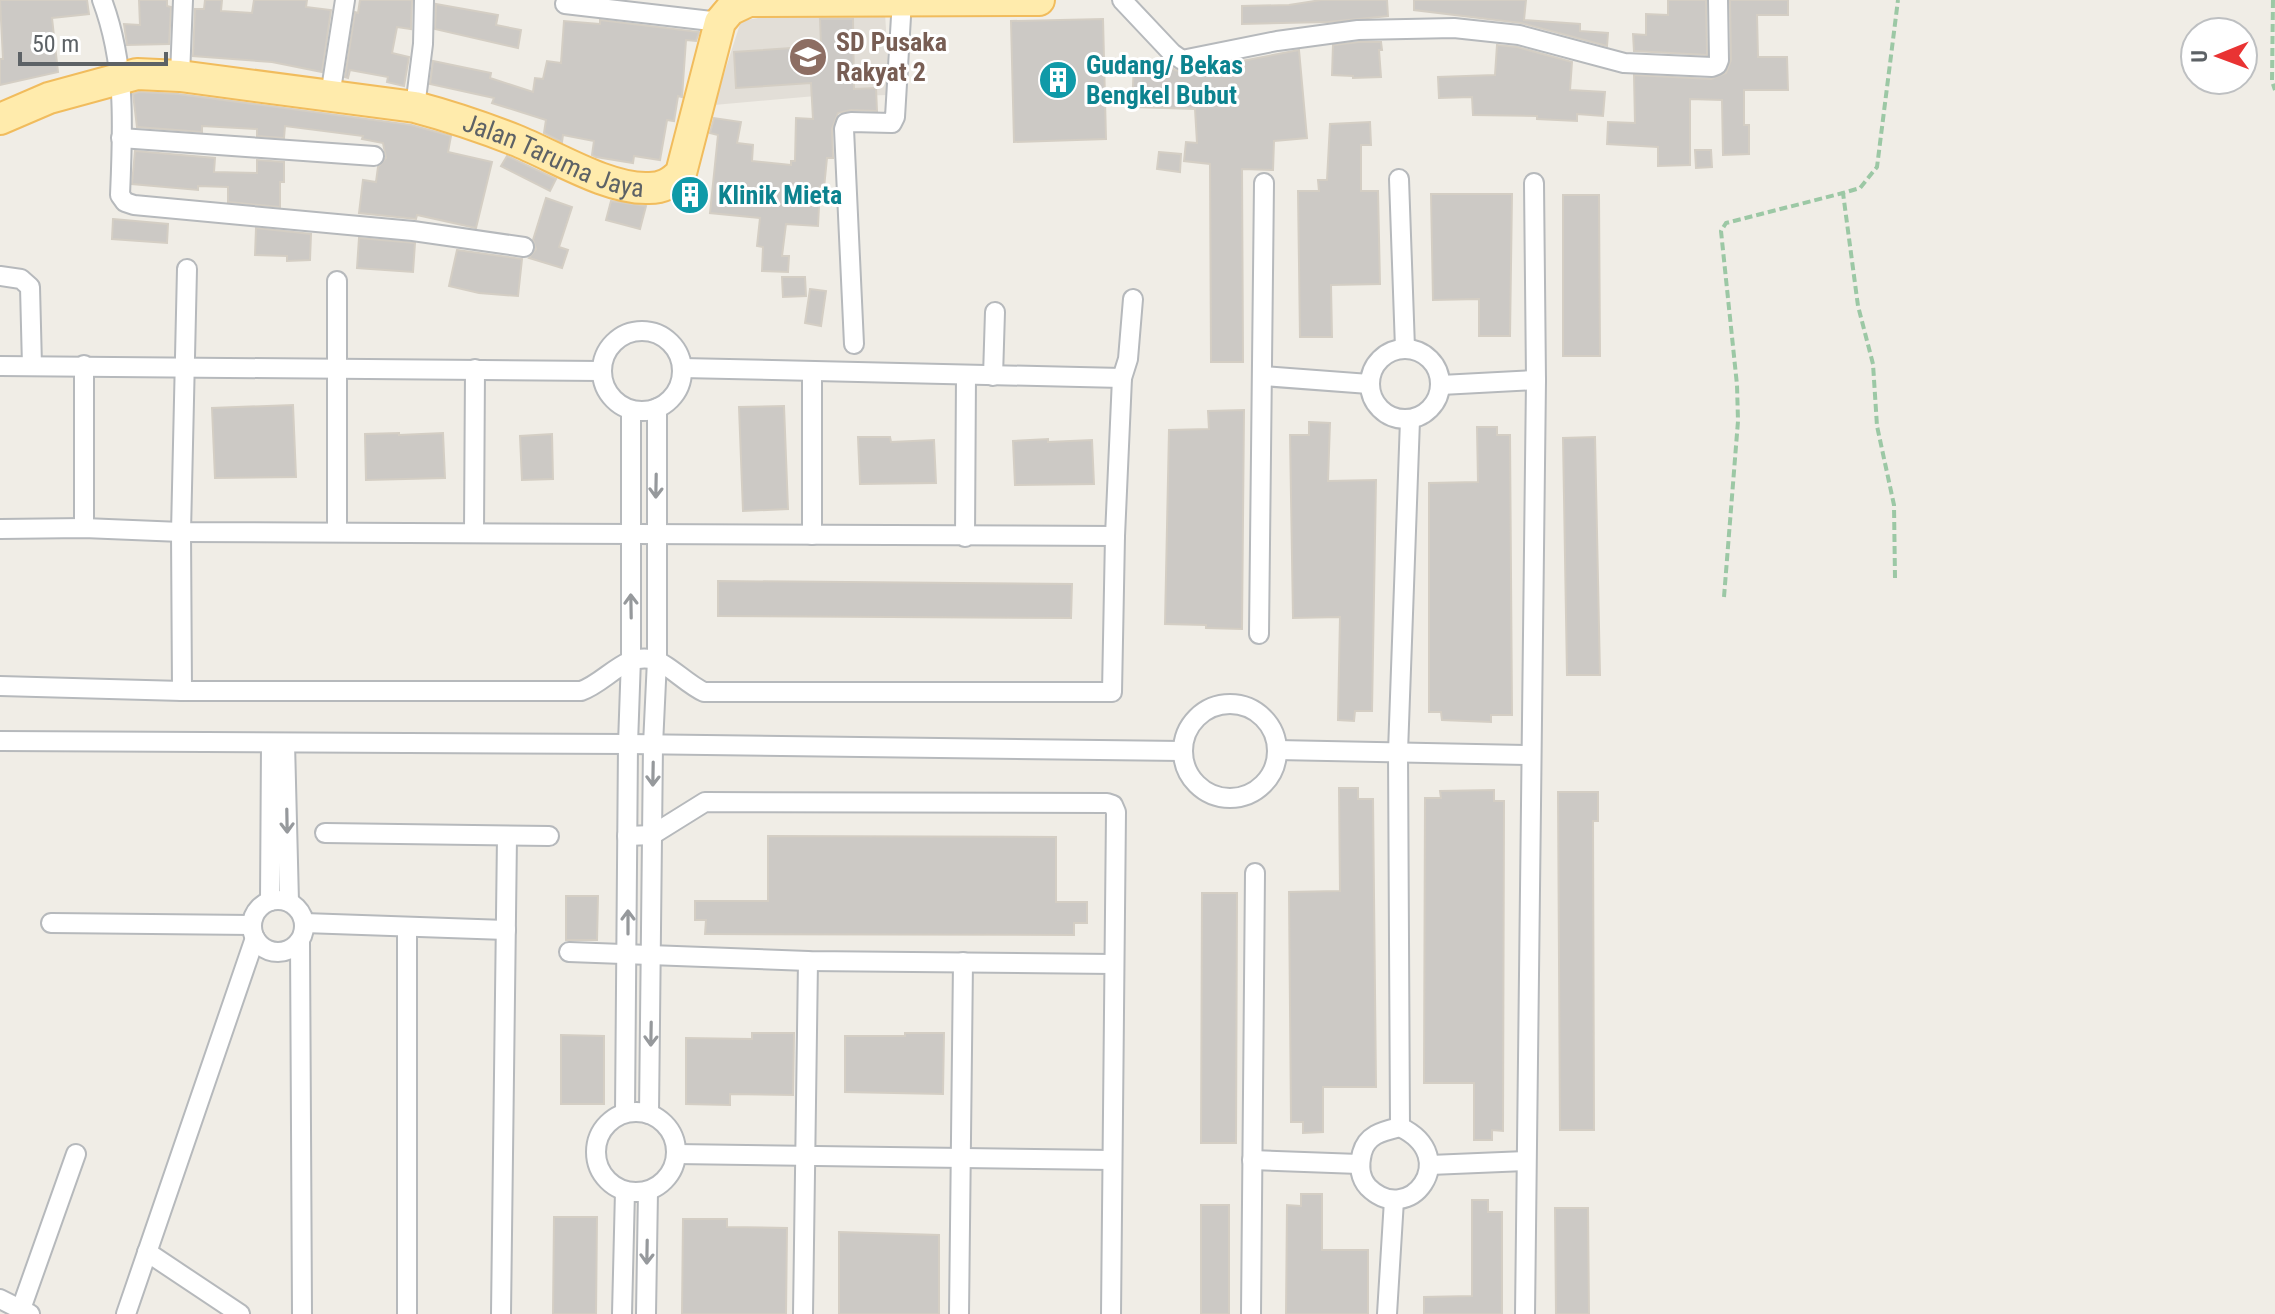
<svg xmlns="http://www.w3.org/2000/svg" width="2275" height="1314" font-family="'Roboto Condensed',sans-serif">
  <rect width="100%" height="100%" fill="#f0ede6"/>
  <polygon fill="#e2ded7" points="885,13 890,95 842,96 838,94 714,105 741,21 776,15"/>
  <g fill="#ccc9c5" stroke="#d4cec4" stroke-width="2">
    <polygon points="0,0 87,0 89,14 52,18 58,72 0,85 0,59 3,59"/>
    <polygon points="139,0 167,0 167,6 171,7 169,44 127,45 124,24 140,25"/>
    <polygon points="205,0 222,0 221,11 252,13 254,0 307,0 306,7 331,10 322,72 272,62 193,56 195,9 204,9"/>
    <polygon points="360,0 412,0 411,29 397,27 392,53 409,57 404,86 387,82 388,77 350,70 348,78 345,77 355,12 358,13"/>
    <polygon points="1321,0 1387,0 1388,16 1328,22 1242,24 1242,6 1289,5"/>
    <polygon points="1414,0 1526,0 1524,20 1580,24 1580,31 1608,33 1607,46 1521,23 1414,10"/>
    <polygon points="1668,0 1706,0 1707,55 1634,51 1633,34 1646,35 1646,14 1668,15"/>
    <polygon points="1730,0 1788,0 1788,15 1757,15 1758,57 1787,57 1788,90 1744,90 1744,125 1749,125 1749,154 1723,155 1722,100 1690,99 1690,165 1658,166 1658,147 1607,144 1608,122 1635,123 1634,75 1711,79 1726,73 1731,60"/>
    <polygon points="436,4 498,15 496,25 521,30 518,48 435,29"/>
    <polygon points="820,19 853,19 854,89 876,88 877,111 851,110 838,113 832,129 833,158 827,158 824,188 820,187 818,226 786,224 782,256 789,256 788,272 762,271 763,247 757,246 760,218 710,213 718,135 710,133 714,118 741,122 737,143 753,145 752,161 791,165 791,161 795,161 796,118 813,119 811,83 736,88 734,52 821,46"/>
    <polygon points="1103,19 1106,139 1014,142 1011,21"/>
    <polygon points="600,20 699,32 696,41 686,40 682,97 678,96 674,121 667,120 660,160 634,156 633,163 596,157 592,155 594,141 563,135 562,142 544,133 546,120 492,103 494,98 430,84 433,61 491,73 490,78 533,92 535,78 543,79 547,61 561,63 564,21 600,24"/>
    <polygon points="1359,42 1381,42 1382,50 1379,50 1381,77 1353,78 1353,76 1332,75 1333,45"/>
    <polygon points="1497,45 1517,47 1572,62 1570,90 1605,92 1603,116 1577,114 1577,121 1537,119 1537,116 1473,115 1472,97 1439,98 1438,77 1495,75"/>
    <polygon points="1299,50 1307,138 1274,141 1273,170 1242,169 1243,362 1211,362 1210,164 1184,161 1186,142 1197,143 1195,109 1132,107 1134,64 1155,65 1155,59 1162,60 1175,70 1184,72"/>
    <polygon points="139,92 178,94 411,125 451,136 448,152 492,162 476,228 417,215 416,219 359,213 363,180 376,182 378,167 386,158 383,143 362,139 363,136 285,126 284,138 257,136 257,129 202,126 202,132 137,127 133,94"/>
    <polygon points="1370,122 1371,145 1361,145 1361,191 1378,191 1380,284 1331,285 1332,337 1300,337 1298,191 1319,191 1318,180 1327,180 1330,124"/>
    <polygon points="1695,150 1711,150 1712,167 1696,168"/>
    <polygon points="135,151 215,158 214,172 257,173 257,160 284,162 284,182 280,182 280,207 228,202 228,187 198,186 198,190 132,184"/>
    <polygon points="1159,152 1181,154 1180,172 1157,169"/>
    <polygon points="507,156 556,179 550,191 501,166"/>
    <polygon points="1431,194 1512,194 1510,336 1479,336 1479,299 1433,300"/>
    <polygon points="1563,195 1599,195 1600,356 1563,356"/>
    <polygon points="546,198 572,207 559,247 568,250 562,268 529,258 536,249 533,240"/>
    <polygon points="611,201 646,206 640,229 606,220"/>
    <polygon points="113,219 168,224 167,243 112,239"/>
    <polygon points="256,228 311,234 310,260 287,261 287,256 255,255"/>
    <polygon points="359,238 415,243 413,272 357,268"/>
    <polygon points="457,250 522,259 518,296 479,293 449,286"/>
    <polygon points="782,277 805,277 806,296 783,297"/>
    <polygon points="810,289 826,291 821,326 805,323"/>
    <polygon points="293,405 296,477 215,478 212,408"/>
    <polygon points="784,406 788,509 743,511 739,407"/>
    <polygon points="1244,410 1242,629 1206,628 1206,625 1165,624 1169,430 1209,429 1208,411"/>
    <polygon points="1309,422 1330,423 1328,481 1376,480 1372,711 1355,711 1354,721 1338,720 1340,617 1293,618 1290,435 1309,435"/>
    <polygon points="1477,427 1497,427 1497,435 1510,435 1512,715 1491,715 1491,722 1442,720 1441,712 1429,712 1429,483 1478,482"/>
    <polygon points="399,433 399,435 443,433 445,478 366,480 365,434"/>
    <polygon points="552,434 553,479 522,480 520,436"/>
    <polygon points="858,437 890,437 891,442 934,440 936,483 860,484"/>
    <polygon points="1595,437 1600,675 1567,675 1563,438"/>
    <polygon points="1048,439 1048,442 1092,440 1094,484 1015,485 1013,441"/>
    <polygon points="718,581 1072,584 1071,618 718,616"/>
    <polygon points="1339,788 1358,788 1358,799 1373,799 1376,1087 1323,1087 1323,1132 1303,1133 1303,1122 1291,1122 1289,892 1340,891"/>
    <polygon points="1494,790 1494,801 1504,801 1503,1131 1492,1130 1492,1140 1474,1140 1474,1083 1424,1083 1425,798 1441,798 1440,791"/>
    <polygon points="1558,792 1598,792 1598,821 1593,821 1594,1130 1560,1130"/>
    <polygon points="768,836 1056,837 1056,902 1087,902 1087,923 1074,923 1074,935 705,934 706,920 695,920 695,901 768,901"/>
    <polygon points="1202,893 1237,893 1236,1143 1201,1143"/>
    <polygon points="566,896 598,896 597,940 566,940"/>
    <polygon points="752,1033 794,1033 793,1095 730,1094 730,1105 686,1104 686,1038 752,1039"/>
    <polygon points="905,1033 944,1033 943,1094 845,1092 845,1036 905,1036"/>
    <polygon points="561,1035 604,1036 604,1104 561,1104"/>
    <polygon points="1301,1194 1322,1194 1322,1250 1368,1250 1368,1314 1286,1314 1287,1205 1301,1206"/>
    <polygon points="1472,1200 1488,1200 1488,1212 1502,1212 1502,1314 1424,1314 1424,1297 1472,1296"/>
    <rect x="1201" y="1205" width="28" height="109"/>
    <polygon points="1555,1208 1588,1208 1589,1314 1556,1314"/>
    <polygon points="554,1217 597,1217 596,1314 553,1314"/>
    <polygon points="683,1219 727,1219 727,1227 787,1228 786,1314 682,1314"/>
    <polygon points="839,1232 939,1235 939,1314 839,1314"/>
  </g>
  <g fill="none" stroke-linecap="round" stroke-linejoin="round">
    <defs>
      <g id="minor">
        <path d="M102,0C126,64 123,127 120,195L125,202L134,205L413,231L524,247"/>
        <polyline points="1122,0 1172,53 1182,60 1277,41 1358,30 1454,28 1519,35 1624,63 1712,67 1717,65 1719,60 1718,0"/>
        <polyline points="565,4 720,22"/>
        <polyline points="180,76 183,0"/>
        <polyline points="330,96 345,0"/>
        <polyline points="415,107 423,44 424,0"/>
        <polyline points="121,138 374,156"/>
        <polyline points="1399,179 1405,348"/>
        <polyline points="0,276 21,279 30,287 32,366"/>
        <polyline points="337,281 337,532"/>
        <circle cx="642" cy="371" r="40"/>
        <polyline points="854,344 844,129 846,123 851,122 892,123 895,117 902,0"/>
        <circle cx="1405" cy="384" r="35"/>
        <polyline points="84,365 84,528"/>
        <polyline points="0,366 601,371"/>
        <polyline points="682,368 1122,378"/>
        <polyline points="812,371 812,535"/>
        <polyline points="993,376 995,312"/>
        <polyline points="1262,376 1369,384"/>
        <polyline points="1441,385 1536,380"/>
        <polyline points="0,529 84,528 181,532 1115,536"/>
        <polyline points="474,532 475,369"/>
        <polyline points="965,537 966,375"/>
        <polyline points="1259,634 1264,183"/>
        <path d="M0,686L182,691H581C607,682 625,651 655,660C668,664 688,685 704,692H1112L1115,536L1122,378L1128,359L1133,299"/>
        <polyline points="182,691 181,532 187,269"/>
        <circle cx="1230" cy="751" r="47"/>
        <polyline points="0,741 628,744 1182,751"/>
        <polyline points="285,743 289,902"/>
        <polyline points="1277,750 1530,755"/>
        <polyline points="325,833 549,836"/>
        <polyline points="627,836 652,835 705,802 1107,803 1113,805 1116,812 1111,1314"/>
        <circle cx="278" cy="926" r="26"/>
        <polyline points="270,901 271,743"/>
        <polyline points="51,923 252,925"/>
        <polyline points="304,923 506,930"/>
        <polyline points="407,927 407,1314"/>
        <polyline points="300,941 302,1314"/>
        <polyline points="569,952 808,961 1114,964"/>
        <polyline points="625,1112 628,744 631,658 631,410"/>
        <circle cx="636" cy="1152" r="40"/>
        <polyline points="649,1114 653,745 657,660 657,408"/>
        <polyline points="1400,1127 1398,752 1410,420"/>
        <path d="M1400,1127C1463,1157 1409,1228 1368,1187C1359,1177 1359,1165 1362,1153C1367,1134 1384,1131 1400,1127Z"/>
        <polyline points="676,1154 1112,1160"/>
        <polyline points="1252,1160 1359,1164"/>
        <polyline points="1430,1165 1526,1161"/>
        <polyline points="147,1252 240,1314"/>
        <polyline points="0,1299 30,1314"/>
        <polyline points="21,1309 76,1154"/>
        <polyline points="126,1314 255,938"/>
        <polyline points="501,1314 507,836"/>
        <polyline points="622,1314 625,1191"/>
        <polyline points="646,1314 648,1191"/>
        <polyline points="803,1314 808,961"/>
        <polyline points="959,1314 963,962"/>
        <polyline points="1251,1314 1255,873"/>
        <polyline points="1387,1314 1394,1200"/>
        <polyline points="1525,1314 1536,380 1534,183"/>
      </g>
      <g id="primary">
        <path id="s1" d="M0,119L49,98L137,74L180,76L415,107C449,116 482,127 515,140C553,155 608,190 649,188C663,188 671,183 681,173L720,22L730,10L749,1L1039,0"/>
      </g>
    </defs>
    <use href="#minor" stroke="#b6b9bc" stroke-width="22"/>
    <use href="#primary" stroke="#f1bc5d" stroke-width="34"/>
    <g stroke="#9cc8a5" stroke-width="4" stroke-dasharray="8 4" stroke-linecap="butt">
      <polyline points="2273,0 2272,81 2275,90"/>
      <polyline points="1895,578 1894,505 1877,426 1873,364 1858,306 1843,193 1860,188 1877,167 1898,0"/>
      <polyline points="1724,597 1738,421 1737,385 1721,231 1726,223 1843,193"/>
    </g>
    <use href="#minor" stroke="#fff" stroke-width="18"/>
    <use href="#primary" stroke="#ffebac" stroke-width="30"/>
  </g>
  <defs><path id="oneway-shaft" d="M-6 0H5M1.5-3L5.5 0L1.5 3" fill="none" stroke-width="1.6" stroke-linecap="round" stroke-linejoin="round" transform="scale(2)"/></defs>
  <g stroke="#96999c">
    <use href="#oneway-shaft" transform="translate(656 486) rotate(91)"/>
    <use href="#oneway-shaft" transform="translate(631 606) rotate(-91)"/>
    <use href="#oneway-shaft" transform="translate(653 774) rotate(91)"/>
    <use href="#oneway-shaft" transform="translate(287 821) rotate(89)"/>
    <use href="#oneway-shaft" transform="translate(628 922) rotate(-90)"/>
    <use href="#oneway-shaft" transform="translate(651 1034) rotate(91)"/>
    <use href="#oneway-shaft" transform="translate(647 1252) rotate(91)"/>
  </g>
  <defs>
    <symbol id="school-disc" viewBox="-11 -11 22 22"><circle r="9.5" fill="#8d6e63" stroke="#fff"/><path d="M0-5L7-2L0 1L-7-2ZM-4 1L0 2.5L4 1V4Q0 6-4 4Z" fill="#fff"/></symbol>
    <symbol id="building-disc" viewBox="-11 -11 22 22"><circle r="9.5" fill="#0f9aa8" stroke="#fff"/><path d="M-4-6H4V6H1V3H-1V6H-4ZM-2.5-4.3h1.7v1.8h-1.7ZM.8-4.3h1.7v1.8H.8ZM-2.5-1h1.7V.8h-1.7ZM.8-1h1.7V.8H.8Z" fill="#fff"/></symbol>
  </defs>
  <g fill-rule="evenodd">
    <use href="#school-disc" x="786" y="35" width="44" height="44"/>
    <use href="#building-disc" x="1036" y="58" width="44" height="44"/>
    <use href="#building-disc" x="668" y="173" width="44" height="44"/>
  </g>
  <g text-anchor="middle" stroke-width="6" stroke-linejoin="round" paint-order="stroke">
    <g font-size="26" font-weight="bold" fill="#785e54" stroke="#fff" text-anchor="start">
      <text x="836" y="51">SD Pusaka<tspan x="836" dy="30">Rakyat 2</tspan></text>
    </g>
    <g font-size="26" font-weight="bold" fill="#0d838f" stroke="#fff" text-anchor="start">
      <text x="1086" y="74">Gudang/ Bekas<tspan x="1086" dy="30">Bengkel Bubut</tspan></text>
      <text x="718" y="204">Klinik Mieta</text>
    </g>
    <g font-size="26" fill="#5d6266" stroke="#fff">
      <text dy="9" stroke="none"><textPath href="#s1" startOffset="572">Jalan Taruma Jaya</textPath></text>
    </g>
  </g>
  <g transform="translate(2219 56) rotate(269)"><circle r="38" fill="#ffffff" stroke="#bec0c2" stroke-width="2"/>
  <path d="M0-6L14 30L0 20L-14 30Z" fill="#e93333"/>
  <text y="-12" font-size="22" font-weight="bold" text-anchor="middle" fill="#5d6266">U</text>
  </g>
  <path d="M20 52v12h146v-12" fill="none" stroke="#5d6266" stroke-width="4"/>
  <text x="32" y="52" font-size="24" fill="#5d6266" stroke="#ffffff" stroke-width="6" paint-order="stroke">50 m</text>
</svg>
